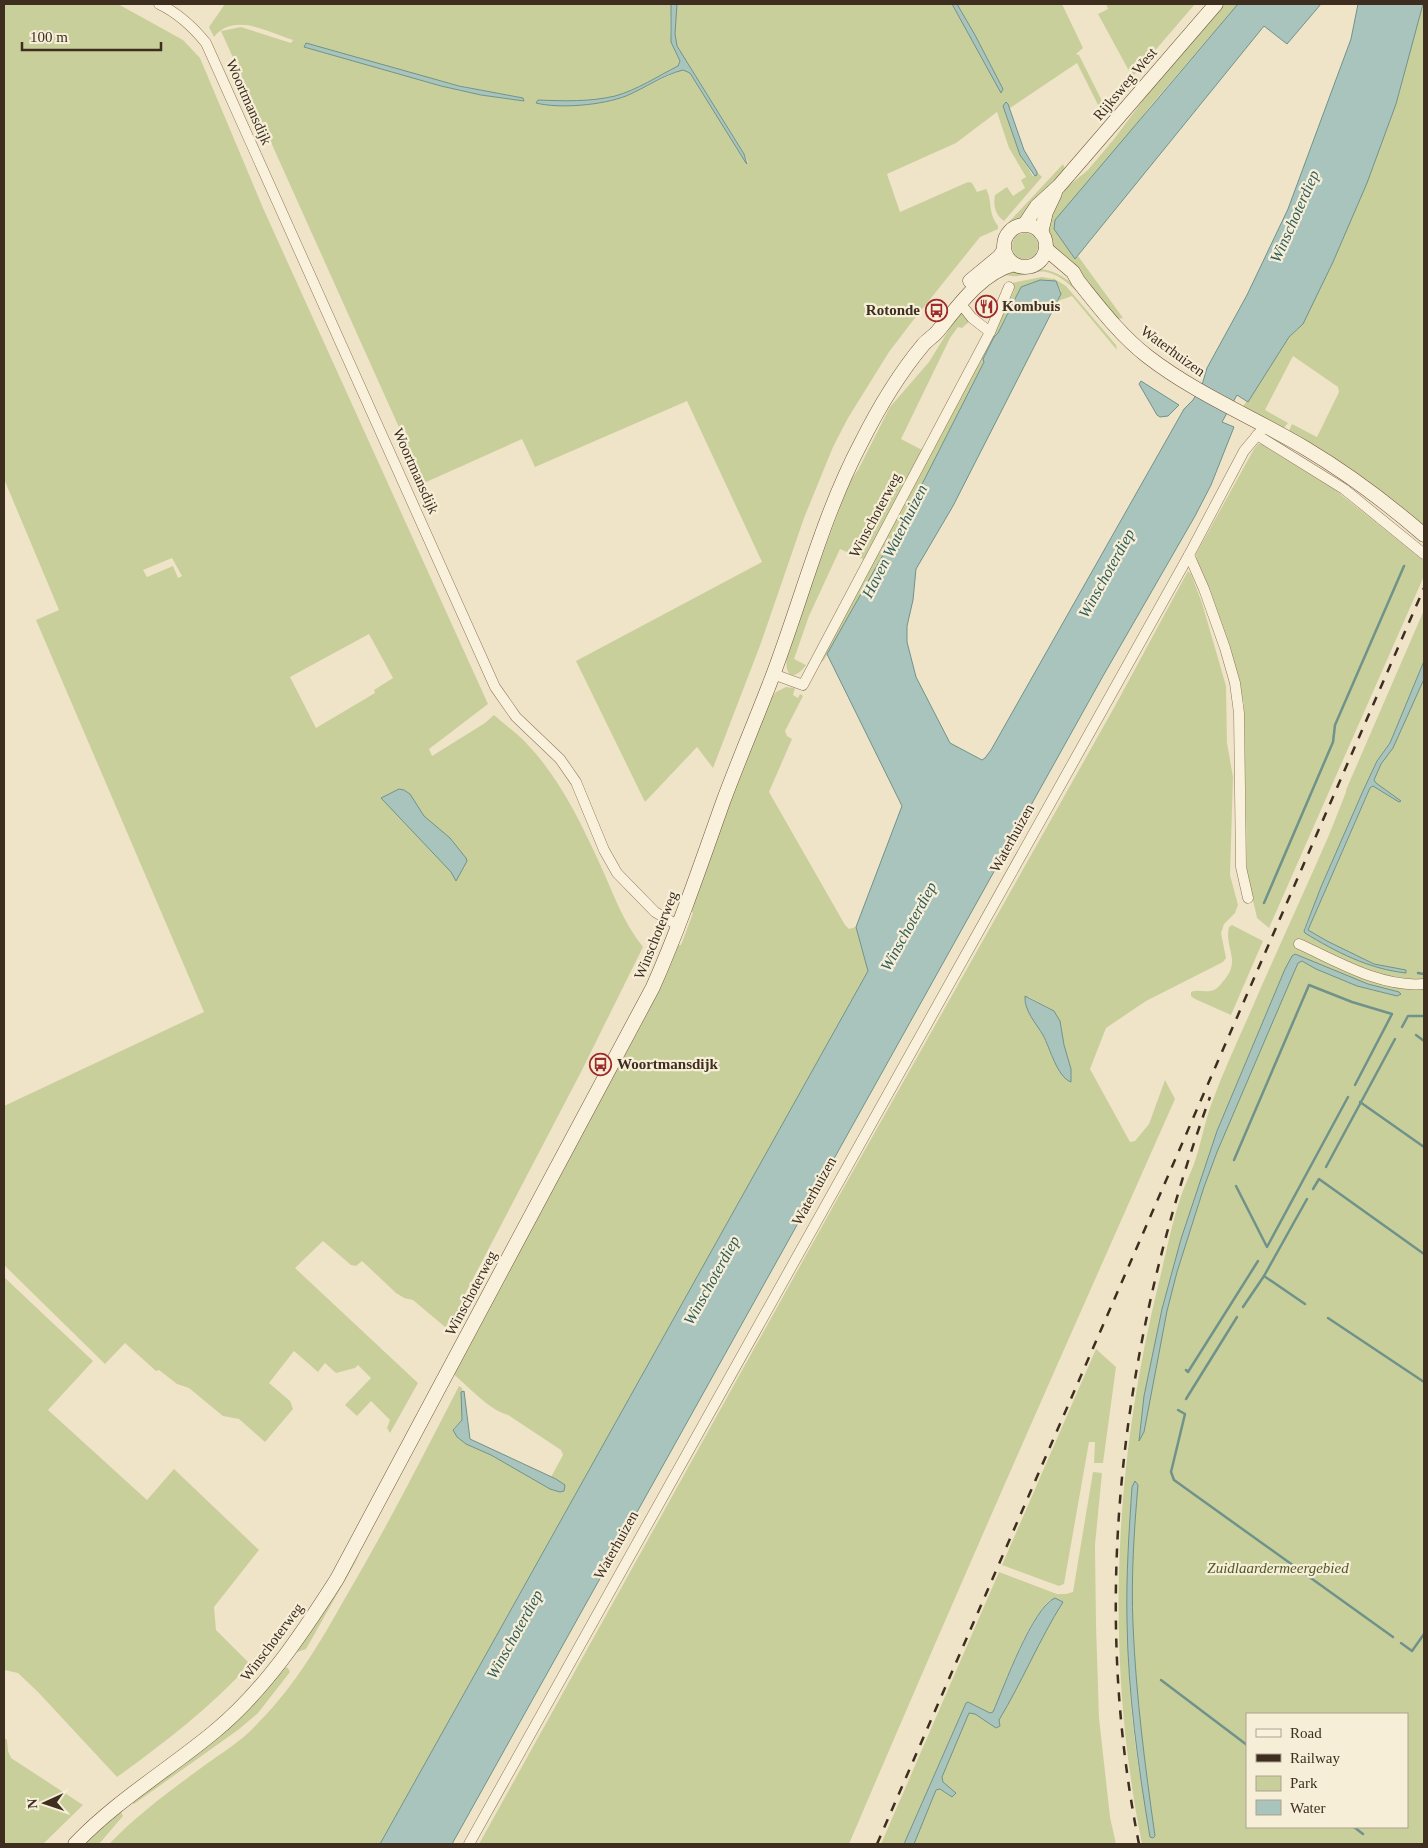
<svg xmlns="http://www.w3.org/2000/svg" width="1428" height="1848" font-family="Georgia,serif">
  <rect width="100%" height="100%" fill="#f0e4c8"/>
  <g fill="#c9cf9b" fill-rule="evenodd">
    <path d="M4,4H118L183,40L200,58L263,208L488,704L429,749L432,756L485,723L494,715C505,725 518,734 528,745C560,779 580,821 599,862C613,892 622,921 643,947L581,1072L464,1296L469,1299L451,1332L413,1300L404,1298L396,1293L362,1261L356,1266L351,1265L323,1241L295,1268L418,1383L390,1433L387,1428L390,1420L371,1401L357,1416L345,1405L371,1378L358,1365L355,1368L336,1373L325,1363L318,1372L294,1351L269,1383L290,1401L293,1409L265,1442L239,1419L223,1416L189,1388L177,1384L159,1370L156,1371L125,1343L105,1364L4,1265V1106L204,1012L36,620L59,610L4,479ZM172,558L182,576L178,578L173,566L147,577L143,570ZM369,634L393,678L374,690L375,693L316,728L290,677Z"/>
    <path d="M225,4H671C671,29 667,37 680,61L678,66C658,76 637,90 615,96C596,101 577,100 558,105L599,102L620,98L679,71L683,70L690,73L747,164L748,162L744,154L677,46L675,34L677,4H952L1001,93L1003,89L975,35L957,4H1062L1083,48L1076,54L1079,55L1107,111L1103,115L1077,63L1010,108L1008,104L1003,106L1020,155L1033,176L1037,175V172L1042,177L1004,221C995,215 993,205 995,195L1007,187L1013,196L1025,188L1021,180L1026,177L1009,148L997,112L956,143L887,174L900,212L968,182L972,183L977,192L986,189C993,201 987,211 998,226V229L980,237L911,323L889,352L848,418L833,447L804,518L761,643L713,768L697,747L645,802L576,661L762,562L687,401L535,467L522,439L424,483L221,31L241,27L291,43L293,40C268,32 234,12 214,37L209,27ZM305,44C377,64 449,86 523,98L524,101L481,95L441,86L304,47Z"/>
    <polygon points="1106,4 1195,4 1134,75 1128,69 1098,14 1108,9"/>
    <polygon points="1223,4 1238,4 1152,104 1054,229 1075,259 1078,256 1123,318 1118,319 1051,245 1046,228 1051,210 1066,188 1088,170 1114,139 1170,64"/>
    <polygon points="1423,4 1424,4 1424,530 1289,431 1292,424 1317,437 1339,392 1338,387 1293,356 1265,410 1288,423 1284,428 1280,430 1242,408 1289,337 1298,329 1333,262 1383,140 1396,104"/>
    <path d="M1063,164L1065,169C1048,188 1032,213 1010,225L1008,223Z"/>
    <circle cx="1025" cy="246" r="13"/>
    <path d="M1037,269C1071,268 1098,313 1118,336L1119,341C1100,321 1073,277 1046,272C1032,269 1018,281 1004,274C1015,270 1026,273 1037,269Z"/>
    <polygon points="1042,277 1053,279 1053,278 1066,286 1116,345 1117,350 1072,296 1058,301 1061,291 1056,281 1040,280 1021,287 998,333 994,337 983,359 984,362 913,502 824,660 820,663 1014,291 1010,288 1011,283"/>
    <path d="M964,312L970,321L962,328L958,327L950,338L901,439L924,451L865,560L840,549L809,616L794,659L806,665C802,671 791,682 787,669C782,649 818,569 826,545C834,525 841,504 848,484L858,470L890,407L929,362L958,315Z"/>
    <polygon points="1258,444 1264,444 1324,481 1424,561 1424,576 1269,928 1257,918 1247,874 1244,704 1223,627 1203,574 1197,562 1196,554 1254,449"/>
    <path d="M1188,571L1191,574L1202,603L1226,686L1227,743L1233,777L1230,875L1238,905L1235,913L1224,924L1221,933L1226,958L1223,962L1146,1001L1106,1028L1090,1069L1130,1142L1135,1141L1149,1124L1165,1080L1175,1099C1065,1347 955,1595 849,1844H479L835,1203L1115,706ZM1029,997L1054,1011L1060,1021L1064,1045L1071,1069V1080L1053,1059L1044,1037L1026,1006L1025,1000Z"/>
    <path d="M1424,610V661L1390,743L1377,761L1363,791L1304,929L1306,934L1381,764L1424,671V1844H1142C1105,1659 1113,1469 1158,1286C1167,1250 1174,1209 1189,1176C1199,1156 1203,1127 1211,1105C1224,1069 1241,1034 1256,999C1280,944 1305,890 1329,835L1346,792V790ZM1295,954L1298,955L1208,1164L1164,1315L1139,1440L1144,1396L1162,1309L1181,1239L1217,1132L1286,969ZM1132,1487V1665L1152,1830C1147,1806 1140,1781 1137,1756C1124,1667 1126,1577 1132,1487ZM1247,1714H1407V1827H1247Z"/>
    <path d="M786,687L795,688L793,695L798,698L800,694L803,696L785,731L787,736L792,739L769,792L845,925L849,929L856,927L868,971L380,1844H109C138,1814 171,1790 205,1765C223,1752 243,1740 258,1723C296,1685 322,1639 348,1593C388,1525 423,1456 459,1386L462,1388V1420L453,1429L457,1437L466,1444L491,1455L555,1491L556,1479L551,1477L563,1455L561,1450L508,1415C489,1410 468,1386 452,1373L646,1016L678,945H681L693,913L691,911L720,822L741,775L771,698L776,692Z"/>
    <path d="M1232,925L1263,941L1231,1015L1195,999L1191,996V992C1199,989 1206,993 1214,990C1219,988 1222,982 1225,979C1241,960 1224,947 1229,927Z"/>
    <path d="M4,1277L93,1361L48,1410L147,1500L174,1469L259,1550L214,1607L216,1630L250,1664C211,1707 164,1743 117,1777L38,1692L18,1673L4,1670Z"/>
    <polygon points="1096,1349 1116,1367 1103,1463 1094,1463 1095,1442 1089,1442 1064,1584 1059,1586 1002,1565"/>
    <path d="M1093,1472L1102,1473L1095,1545L1096,1625L1099,1718L1110,1817L1116,1844H914L936,1790L940,1789L952,1797L955,1792L942,1782V1777L969,1713L975,1714L997,1728L1000,1725L999,1720C1022,1682 1038,1640 1062,1602L1050,1600C1026,1622 1006,1681 993,1712L990,1713L969,1702L966,1703L904,1844H881L999,1572L1057,1594H1066L1073,1592Z"/>
    <polygon points="360,1554 306,1649 292,1654"/>
    <polygon points="282,1666 288,1668 290,1672 258,1713 238,1730 134,1804 132,1803 204,1745"/>
    <polygon points="4,1737 7,1740 8,1751 11,1758 83,1805 43,1844 4,1844"/>
    <polygon points="121,1812 123,1816 99,1844 83,1844"/>
  </g>
  <g fill="#a9c4bc" stroke="#6f938a">
    <path d="M671,4H677L675,34L677,46L744,154L747,164L746,163L690,73L683,70C663,75 645,88 626,96C603,105 560,109 536,103L538,100C563,101 590,102 615,96C637,90 658,76 678,66L680,61L671,42Z"/>
    <polygon points="952,4 957,4 975,35 1003,89 1001,93"/>
    <polygon points="1238,4 1321,4 1287,44 1264,26 1075,259 1054,229 1055,220"/>
    <polygon points="1358,4 1423,4 1396,104 1367,183 1333,262 1303,324 1289,337 1248,402 1237,395 1222,422 1234,427 1211,485 1195,516 1103,676 452,1844 380,1844 868,971 856,927 902,806 827,654 913,502 984,362 983,359 994,337 998,333 1021,287 1040,280 1056,281 1061,294 953,506 916,569 913,600 907,626 907,642 916,677 950,743 982,760 985,758 991,750 1184,409 1193,400 1202,385 1207,368 1247,295 1288,209 1351,39"/>
    <polygon points="306,43 459,86 523,98 524,101 481,95 441,86 304,47"/>
    <polygon points="1006,102 1008,104 1024,150 1037,172 1037,175 1035,176 1020,155 1003,106"/>
    <polygon points="1141,381 1179,405 1168,416 1160,417 1157,415 1139,384"/>
    <path d="M1424,661V679L1393,748L1381,764L1374,780L1376,783L1401,801L1399,802L1373,786L1370,788L1308,930L1327,941L1374,964L1406,970V973C1369,969 1336,952 1305,933L1304,931L1321,887L1363,791L1377,761L1390,743Z"/>
    <polygon points="399,789 404,790 410,794 424,816 450,838 466,858 467,861 456,881 451,872 381,798"/>
    <polygon points="1295,954 1368,984 1399,992 1401,994 1397,996 1357,986 1316,969 1302,961 1298,963 1217,1152 1204,1187 1177,1272 1167,1311 1144,1432 1139,1441 1144,1396 1162,1309 1181,1239 1217,1131 1285,969 1292,956"/>
    <path d="M1025,996L1054,1011L1060,1021L1064,1045L1071,1069V1082C1057,1077 1050,1048 1043,1035C1036,1023 1024,1011 1025,996Z"/>
    <polygon points="464,1391 470,1439 556,1479 565,1485 564,1491 560,1492 550,1489 491,1455 466,1444 457,1437 453,1430 462,1420 461,1392"/>
    <path d="M1135,1481L1138,1485C1134,1531 1131,1578 1133,1625C1136,1696 1145,1766 1155,1836L1153,1838L1150,1837C1138,1765 1128,1694 1127,1621C1126,1576 1129,1531 1132,1487Z"/>
    <path d="M1055,1598L1063,1602C1039,1640 1022,1682 999,1720L1000,1726L996,1728L975,1714L969,1713L942,1777L943,1782L956,1793L952,1797L940,1789L936,1790L914,1844H904L966,1703L968,1702L990,1713L993,1712C1004,1687 1032,1608 1055,1598Z"/>
  </g>
  <g fill="none" stroke-linecap="round" stroke-linejoin="round">
    <g stroke="#6f938a" stroke-width="2.5">
      <polyline points="1264,903 1333,742 1335,725 1404,566"/>
      <polyline points="1418,973 1424,974"/>
      <polyline points="1402,1027 1408,1016 1424,1016"/>
      <polyline points="1416,1035 1424,1041"/>
      <polyline points="1360,1102 1424,1147"/>
      <polyline points="1234,1160 1309,985 1352,1002 1392,1014 1355,1085"/>
      <polyline points="1326,1167 1395,1039"/>
      <polyline points="1236,1186 1267,1247 1348,1097"/>
      <polyline points="1313,1189 1319,1179 1424,1254"/>
      <polyline points="1264,1276 1305,1304"/>
      <polyline points="1243,1307 1264,1276 1307,1199"/>
      <polyline points="1328,1318 1424,1382"/>
      <polyline points="1186,1370 1188,1372 1258,1261"/>
      <polyline points="1186,1399 1237,1317"/>
      <polyline points="1178,1410 1185,1414 1171,1472 1174,1480 1393,1637"/>
      <polyline points="1401,1643 1412,1651 1424,1634"/>
      <polyline points="1161,1680 1247,1745"/>
      <polyline points="1354,1827 1363,1834"/>
    </g>
    <defs>
      <g id="minor">
        <path d="M159,4C178,13 193,27 206,43L495,687L516,717L560,759L576,782L604,850L617,873L655,912L679,926"/>
        <polyline points="960,303 972,318 990,332"/>
        <polyline points="1257,435 1344,489 1424,554"/>
        <polyline points="1189,555 1204,589 1225,648 1235,683 1239,713 1241,867 1248,898"/>
        <polyline points="773,674 803,685 990,332 1009,287"/>
        <path d="M1299,944C1337,961 1381,988 1424,984"/>
        <polyline points="469,1844 1189,555 1244,451 1265,426"/>
      </g>
      <g id="secondary">
        <polyline points="1025,224 1037,206 1059,186 1216,4"/>
        <circle cx="1025" cy="246" r="21"/>
        <polyline points="1041,233 1046,212 1055,193"/>
        <path d="M1046,249L1073,272L1078,281C1099,307 1120,335 1147,356C1196,394 1253,417 1305,448C1347,473 1387,503 1424,535"/>
        <polyline points="970,281 999,257 1004,250"/>
        <path d="M75,1844C116,1801 168,1770 214,1732C264,1691 302,1634 337,1579L653,987C680,926 701,864 723,802C739,759 757,717 773,675C802,598 823,515 861,443C878,409 898,375 923,345C927,340 933,337 938,331C958,306 981,273 1014,264"/>
      </g>
    </defs>
    <use href="#minor" stroke="#8d765c" stroke-width="11"/>
    <use href="#secondary" stroke="#6f573f" stroke-width="15"/>
    <use href="#minor" stroke="#faf1dc" stroke-width="10"/>
    <use href="#secondary" stroke="#faf1dc" stroke-width="14"/>
    <g stroke="#3d2e20" stroke-width="2.5" stroke-dasharray="9 9" stroke-linecap="butt">
      <polyline points="877,1844 1424,588"/>
      <path d="M1139,1844C1089,1594 1123,1336 1210,1097"/>
    </g>
  </g>
  <defs>
    <symbol id="restaurant-ring" viewBox="-11 -11 22 22"><circle r="9.5" fill="#f7eed8" stroke="#9e2a2b" stroke-width="1.5"/><path d="M-5-6h1v4h1v-4h1v4h1v-4h1v5L-1.5 .5V6h-2V.5L-5-1ZM5-6V6H3V1.5H1.5Q1.5-4 5-6Z" fill="#9e2a2b"/></symbol>
    <symbol id="bus-ring" viewBox="-11 -11 22 22"><circle r="9.5" fill="#f7eed8" stroke="#9e2a2b" stroke-width="1.5"/><path d="M-5-6H5V4H4V6H2V4H-2V6H-4V4H-5ZM-3.5-4V0h7V-4ZM-3.5 1.2v1.5H-2V1.2ZM2 1.2v1.5H3.5V1.2Z" fill="#9e2a2b"/></symbol>
  </defs>
  <g fill-rule="evenodd">
    <use href="#restaurant-ring" x="974" y="294" width="25" height="25"/>
    <use href="#bus-ring" x="924" y="298" width="25" height="25"/>
    <use href="#bus-ring" x="588" y="1052" width="25" height="25"/>
  </g>
  <g text-anchor="middle" stroke-width="4.5" stroke-linejoin="round" paint-order="stroke">
    <g font-size="15" fill="#3d2e20" stroke="#f7eed8">
      <text transform="translate(1125 84) rotate(-50)" y="5">Rijksweg West</text>
      <text transform="translate(249 102) rotate(66)" y="5">Woortmansdijk</text>
      <text transform="translate(1173 351) rotate(36)" y="5">Waterhuizen</text>
      <text transform="translate(416 471) rotate(66)" y="5">Woortmansdijk</text>
      <text transform="translate(875 515) rotate(-62)" y="5">Winschoterweg</text>
      <text transform="translate(1012 838) rotate(-61)" y="5">Waterhuizen</text>
      <text transform="translate(656 935) rotate(-68)" y="5">Winschoterweg</text>
      <text transform="translate(814 1191) rotate(-61)" y="5">Waterhuizen</text>
      <text transform="translate(471 1293) rotate(-62)" y="5">Winschoterweg</text>
      <text transform="translate(616 1545) rotate(-61)" y="5">Waterhuizen</text>
      <text transform="translate(272 1642) rotate(-53)" y="5">Winschoterweg</text>
    </g>
    <g font-size="15" font-weight="bold" fill="#3d2e20" stroke="#f7eed8" text-anchor="start">
      <text x="1002" y="311">Kombuis</text>
      <text x="920" y="315" text-anchor="end">Rotonde</text>
      <text x="617" y="1069">Woortmansdijk</text>
    </g>
    <g font-size="15" font-style="italic" fill="#4d5a26" stroke="#f7eed8">
      <text x="1278" y="1573">Zuidlaardermeergebied</text>
    </g>
    <g font-size="16" font-style="italic" fill="#2f5d5a" stroke="#f7eed8">
      <text transform="translate(1294 216) rotate(-66)" y="6">Winschoterdiep</text>
      <text transform="translate(894 541) rotate(-63)" y="6">Haven Waterhuizen</text>
      <text transform="translate(1106 573) rotate(-61)" y="6">Winschoterdiep</text>
      <text transform="translate(908 926) rotate(-61)" y="6">Winschoterdiep</text>
      <text transform="translate(711 1280) rotate(-61)" y="6">Winschoterdiep</text>
      <text transform="translate(514 1634) rotate(-61)" y="6">Winschoterdiep</text>
    </g>
  </g>
  <rect width="1428" height="1848" fill="none" stroke="#3d2e20" stroke-width="10"/>
  <rect x="1246" y="1713" width="162" height="115" fill="#f7eed8" stroke="#ada18e"/>
  <rect x="1256" y="1729" width="25" height="8" fill="#faf1dc" stroke="#ada18e"/>
  <text x="1290" y="1738" font-size="15" fill="#3d2e20">Road</text>
  <rect x="1256" y="1754" width="25" height="8" fill="#3d2e20" stroke="#ada18e"/>
  <text x="1290" y="1763" font-size="15" fill="#3d2e20">Railway</text>
  <rect x="1256" y="1776" width="25" height="15" fill="#c9cf9b" stroke="#ada18e"/>
  <text x="1290" y="1788" font-size="15" fill="#3d2e20">Park</text>
  <rect x="1256" y="1800" width="25" height="15" fill="#a9c4bc" stroke="#ada18e"/>
  <text x="1290" y="1813" font-size="15" fill="#3d2e20">Water</text>
  <g transform="translate(45 1803) rotate(267)" stroke="#f7eed8" stroke-width="4" paint-order="stroke">
  <path d="M0-4L9 19L0 12L-9 19Z" fill="#3d2e20"/>
  <text y="-8" font-size="14" font-weight="bold" text-anchor="middle" fill="#3d2e20">N</text>
  </g>
  <path d="M22 42v8h139v-8" fill="none" stroke="#3d2e20" stroke-width="2.5"/>
  <text x="30" y="42" font-size="15" fill="#3d2e20" stroke="#f7eed8" stroke-width="4" paint-order="stroke">100 m</text>
</svg>
